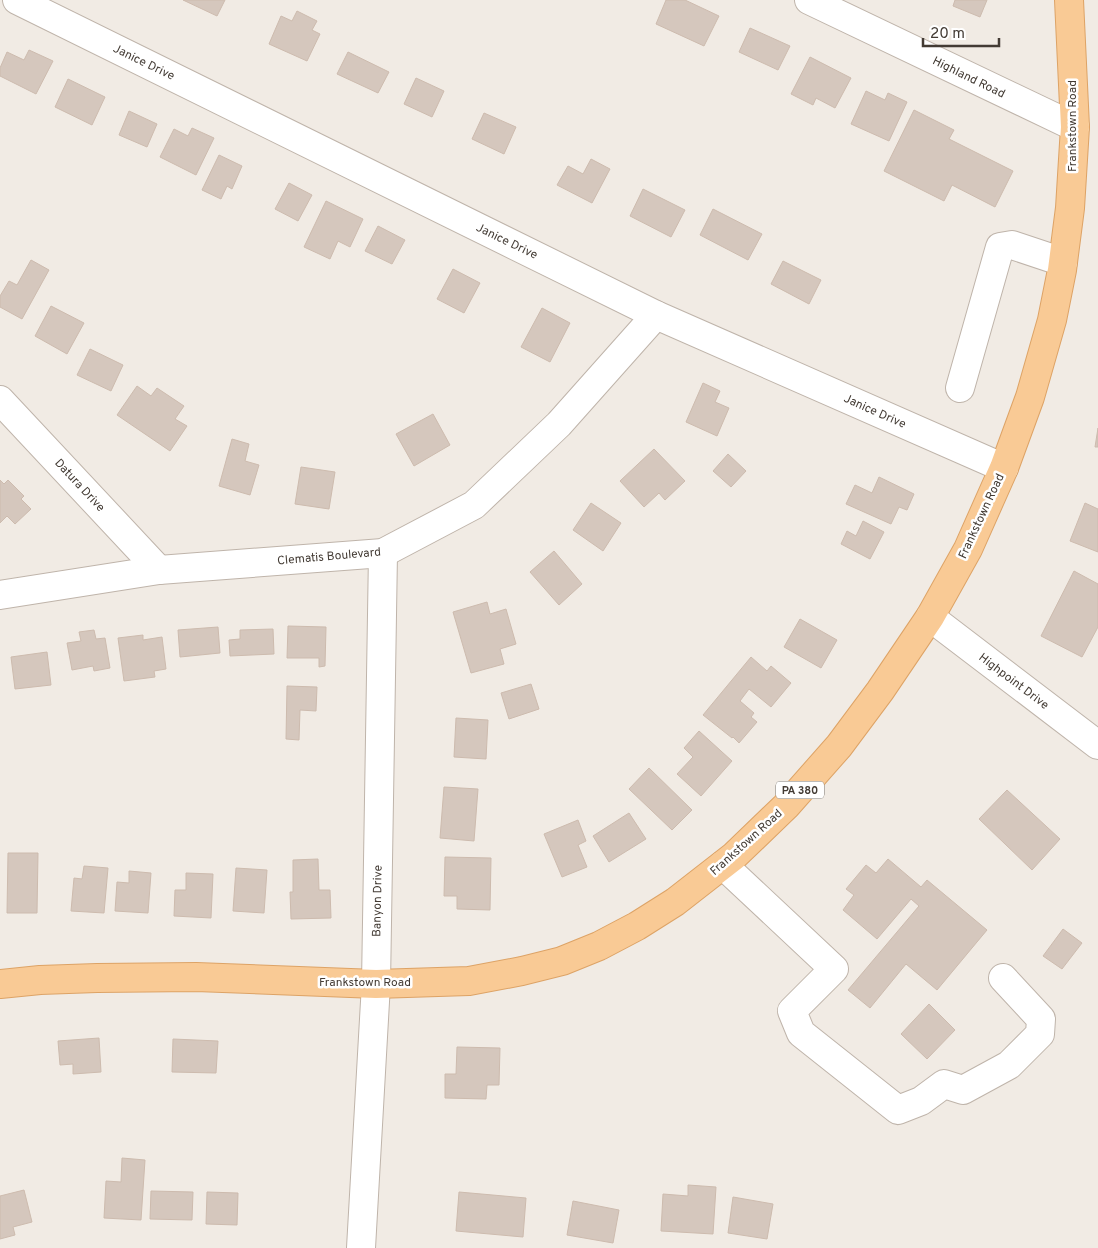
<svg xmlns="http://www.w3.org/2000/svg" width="1098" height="1248" font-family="Overpass,sans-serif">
  <rect width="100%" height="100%" fill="#f1ebe4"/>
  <g fill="#d5c7bd" stroke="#cdbbae">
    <polygon points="183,0 225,0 217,16"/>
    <polygon points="666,0 685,0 719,16 704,46 656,24"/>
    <polygon points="955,0 987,0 980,17 953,6"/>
    <polygon points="297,11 317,21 312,30 320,34 307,61 269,44 281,16 292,21"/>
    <polygon points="750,28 790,46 778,70 739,52"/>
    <polygon points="29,50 53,61 36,94 0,76 0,68 7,52 24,60"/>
    <polygon points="348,52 389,72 378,93 337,74"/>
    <polygon points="810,57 851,78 835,108 816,98 813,105 791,94"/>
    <polygon points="416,78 444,91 432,117 404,104"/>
    <polygon points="68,79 105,97 92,125 55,107"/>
    <polygon points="866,91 885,100 888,93 907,102 889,141 851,124"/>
    <polygon points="914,110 954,130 949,139 1013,171 995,207 952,185 944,201 884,171"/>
    <polygon points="129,111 157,124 147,147 119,135"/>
    <polygon points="484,113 516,127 504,154 472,139"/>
    <polygon points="192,128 214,138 196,175 160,157 174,129 188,136"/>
    <polygon points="219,155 242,166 232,189 227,186 221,199 202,190"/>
    <polygon points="591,159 610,169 592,203 557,185 568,166 583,174"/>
    <polygon points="289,183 312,195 298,221 275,209"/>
    <polygon points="643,189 685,210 671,237 630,216"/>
    <polygon points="326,201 363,219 350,247 338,241 330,259 304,247"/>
    <polygon points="713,209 762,234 748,260 700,235"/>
    <polygon points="378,226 405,240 392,264 365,251"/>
    <polygon points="31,260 49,270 22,319 0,307 0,296 9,281 17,285"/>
    <polygon points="783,261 821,280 809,304 771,284"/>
    <polygon points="453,269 480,283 464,313 437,299"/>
    <polygon points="51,306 84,323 67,354 35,336"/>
    <polygon points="542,308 570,323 550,362 521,347"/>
    <polygon points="90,349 123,365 111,391 77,375"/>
    <polygon points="703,383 720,391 715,402 729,408 717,436 686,422"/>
    <polygon points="137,386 151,396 157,388 184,406 175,419 187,426 170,451 117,415"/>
    <polygon points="433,414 450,445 414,466 396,434"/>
    <polygon points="1098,428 1098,447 1095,447"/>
    <polygon points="232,439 249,444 245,461 259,465 250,495 219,486"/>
    <polygon points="654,449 685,481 665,500 659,493 644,507 620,481"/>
    <polygon points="728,454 746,471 731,487 713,471"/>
    <polygon points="301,467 335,472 329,509 295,504"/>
    <polygon points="879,477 914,494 907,510 899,507 891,524 846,504 855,485 872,493"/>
    <polygon points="0,480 4,484 8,480 24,496 21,499 31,509 15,524 7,516 0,523"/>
    <polygon points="591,503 621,523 603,551 573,530"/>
    <polygon points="1085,503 1098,509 1098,552 1070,541"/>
    <polygon points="863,521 884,532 870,559 841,544 847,531 856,536"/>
    <polygon points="554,551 582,584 559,605 530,572"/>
    <polygon points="1074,571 1098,584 1098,627 1082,657 1041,636"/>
    <polygon points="487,602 490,614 506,609 516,644 500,649 504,664 471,673 453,612"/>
    <polygon points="800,619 837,640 821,668 784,647"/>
    <polygon points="288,626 326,627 325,666 319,667 319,658 287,658"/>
    <polygon points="218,627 220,653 180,657 178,630"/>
    <polygon points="273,629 274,654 230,656 229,640 240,639 240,630"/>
    <polygon points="94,630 96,639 105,638 110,668 94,671 93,666 72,670 67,643 81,641 79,632"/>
    <polygon points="143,635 143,640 162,637 166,669 154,671 155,677 124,681 118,638"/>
    <polygon points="47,652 51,685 15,689 11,657"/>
    <polygon points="751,657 767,671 771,666 791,683 771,707 749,689 740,701 754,713 751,717 757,722 739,743 733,737 732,738 703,715"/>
    <polygon points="531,684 539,709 509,719 501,693"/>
    <polygon points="287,686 317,687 316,711 300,710 299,740 286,739"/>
    <polygon points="456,718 488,720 486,759 454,757"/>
    <polygon points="699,731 732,761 701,796 677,774 693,757 684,748"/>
    <polygon points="649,768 692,810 672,830 629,789"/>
    <polygon points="444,787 478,789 474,841 440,838"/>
    <polygon points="1007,790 1060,839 1032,870 979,819"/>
    <polygon points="629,813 646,839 609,862 593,836"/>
    <polygon points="578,820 586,841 578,845 587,867 562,877 544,834"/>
    <polygon points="8,853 38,853 37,913 7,913"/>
    <polygon points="445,857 491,858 490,910 457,909 457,896 444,896"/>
    <polygon points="318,859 319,890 330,890 331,918 291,919 290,892 293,892 293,860"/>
    <polygon points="888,859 921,887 927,880 987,930 937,990 906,964 870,1008 848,990 919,906 911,899 877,939 843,910 854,895 846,889 866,865 876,873"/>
    <polygon points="84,866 108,868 104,913 71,911 74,878 82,879"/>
    <polygon points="236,868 267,870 264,913 233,911"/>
    <polygon points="129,871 151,873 148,913 115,911 117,882 129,883"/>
    <polygon points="186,873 213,874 211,918 174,916 175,890 186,890"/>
    <polygon points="1063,929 1082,943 1062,969 1043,956"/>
    <polygon points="929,1004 955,1030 927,1059 901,1034"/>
    <polygon points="99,1038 101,1072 73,1074 73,1064 60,1065 58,1041"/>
    <polygon points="173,1039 218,1041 216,1073 172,1072"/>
    <polygon points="457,1047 500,1048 499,1085 487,1085 486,1099 445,1098 445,1074 456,1074"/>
    <polygon points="122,1158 145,1160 141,1220 104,1218 106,1181 121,1182"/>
    <polygon points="688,1185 716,1187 713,1234 661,1231 663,1194 688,1196"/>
    <polygon points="24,1190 32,1222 13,1227 15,1235 0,1239 0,1196"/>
    <polygon points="151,1191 193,1192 192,1220 150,1219"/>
    <polygon points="207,1192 238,1193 237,1225 206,1224"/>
    <polygon points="459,1192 526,1198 523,1237 456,1231"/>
    <polygon points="733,1197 773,1204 767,1239 728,1233"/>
    <polygon points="573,1201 619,1210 613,1243 567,1235"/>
  </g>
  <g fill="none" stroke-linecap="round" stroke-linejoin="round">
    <defs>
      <g id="minor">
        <polyline points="17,0 656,315 1004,468"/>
        <polyline points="809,0 1075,127"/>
        <polyline points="960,388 1000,247 1012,245 1063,262"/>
        <polyline points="0,400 159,570"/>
        <polyline points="0,595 159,570 383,553 474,505 559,424 656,315"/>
        <polyline points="930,617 1098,745"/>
        <polyline points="723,865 834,969 792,1011 801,1033 898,1110 921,1101 944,1084 963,1090 1009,1065 1040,1034 1041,1019 1003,978"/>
        <polyline points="361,1248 376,984 383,553"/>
      </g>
      <polyline id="major" points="0,984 40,980 97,978 196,977 376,984 469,981 522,971 562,961 599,946 637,926 675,902 734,856 786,806 839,746 880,691 930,617 968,549 1004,468 1030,397 1052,320 1062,270 1070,208 1075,127 1069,0"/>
    </defs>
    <use href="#minor" stroke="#bfb4aa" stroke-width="30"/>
    <use href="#major" stroke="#dda366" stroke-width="30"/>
    <use href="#minor" stroke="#fff" stroke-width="28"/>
    <use href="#major" stroke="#f9ca95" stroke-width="28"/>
  </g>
  <g text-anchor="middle" stroke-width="5" stroke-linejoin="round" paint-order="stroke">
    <rect fill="#fff" stroke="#7b7671" stroke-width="1" x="776" y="781.5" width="48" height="17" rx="4"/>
    <g font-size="11" font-weight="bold" fill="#433b34">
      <text x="800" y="794">PA 380</text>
    </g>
    <g font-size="12" fill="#433b34" stroke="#fff">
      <text transform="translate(144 62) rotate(26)" y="4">Janice Drive</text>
      <text transform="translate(969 77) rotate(26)" y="4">Highland Road</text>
      <text transform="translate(1072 126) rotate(-90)" y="4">Frankstown Road</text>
      <text transform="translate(507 241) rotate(26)" y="4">Janice Drive</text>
      <text transform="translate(875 411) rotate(24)" y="4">Janice Drive</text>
      <text transform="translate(80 485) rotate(47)" y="4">Datura Drive</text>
      <text transform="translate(981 516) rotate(-65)" y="4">Frankstown Road</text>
      <text transform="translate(329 556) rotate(-5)" y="4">Clematis Boulevard</text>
      <text transform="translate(1014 681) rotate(37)" y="4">Highpoint Drive</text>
      <text transform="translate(746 842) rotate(-42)" y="4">Frankstown Road</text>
      <text transform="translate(377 901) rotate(-89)" y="4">Banyon Drive</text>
      <text x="365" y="986">Frankstown Road</text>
    </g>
  </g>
  <path d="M923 38v8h76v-8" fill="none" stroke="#433b34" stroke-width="2.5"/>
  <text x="930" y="38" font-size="15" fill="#433b34" stroke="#ffffff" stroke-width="4" paint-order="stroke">20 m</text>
</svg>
